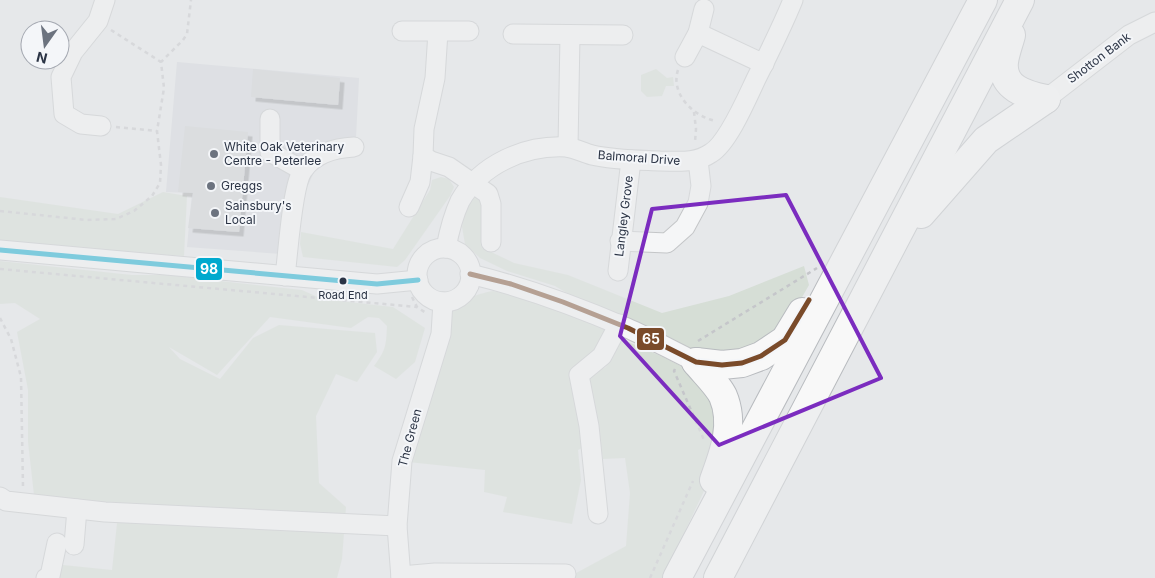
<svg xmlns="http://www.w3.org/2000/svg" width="1155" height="578" font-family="Inter,sans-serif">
  <defs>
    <filter id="shadow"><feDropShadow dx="4.5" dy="4.5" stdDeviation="0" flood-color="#0004"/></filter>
  </defs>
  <rect width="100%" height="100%" fill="#e6e8ea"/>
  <polygon fill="#d4d7dd" points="177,62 359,78 355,157 337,156 314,172 300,203 295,255 187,247 192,193 166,192"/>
  <g fill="#d6ded6">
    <polygon points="656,69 667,78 673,77 674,86 666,86 662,96 647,97 641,91 641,75"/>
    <polygon points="441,177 449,179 454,187 450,196 405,260 397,267 303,257 300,244 301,232 393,249 430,190 432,180"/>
    <polygon points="163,192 187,196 184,256 31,246 0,242 0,197 118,214"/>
    <polygon points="473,197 484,203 487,250 514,263 568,275 662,313 729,296 804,266 809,285 781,334 746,354 699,356 582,302 555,286 507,271 480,258 465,244 462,227 464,210"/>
    <path d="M0,261L132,275H167L302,290L322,299L393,307L425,328L415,362L396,379L374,366C386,350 386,346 387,326L379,318L368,317L351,328L270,317L217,375L169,347L180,359L220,379L253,338L279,325L375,333L377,352L357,382L336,374L316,416L319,483L346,507L342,559L337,578H59L63,565L112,570L118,514L35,504L28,442V390L17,332L40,319L15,303L0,304Z"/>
    <path d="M493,291C532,299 569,315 606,330L595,355L573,369L586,446L578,450L581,480L572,524L503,512L507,497L484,492L485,470L408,462L448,317C456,301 476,294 493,291Z"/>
    <polygon points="617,337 663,357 694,373 719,407 711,476 663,578 567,578 626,546 630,493 625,458 603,459 589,375 606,367"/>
  </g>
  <g fill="#ced0d3" filter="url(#shadow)">
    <polygon points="253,69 340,78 338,105 251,97"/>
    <polygon points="185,126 248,132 239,232 188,228 193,193 178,192"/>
  </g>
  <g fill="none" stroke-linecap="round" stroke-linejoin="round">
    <defs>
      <g id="minor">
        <polyline points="402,31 469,31"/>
        <polyline points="438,32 435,78 424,129 423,156 431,161 449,167 488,194 491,204 491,242"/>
        <polyline points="698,33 764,64"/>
        <polyline points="513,34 623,35"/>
        <polyline points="685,57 698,33 704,9"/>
        <polyline points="1046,99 1129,35 1155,22"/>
        <polyline points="270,119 270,152 302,170"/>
        <polyline points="101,126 81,124 64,114 61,77 73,52 98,21 105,0"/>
        <polyline points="568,147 570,35"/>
        <polyline points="409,207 420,182 423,156"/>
        <polyline points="620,241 667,243 685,227 698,203 701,186 698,160"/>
        <path d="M446,248C449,232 453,216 460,201C481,164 525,145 566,147C575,148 584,153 592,155C614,160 637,160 660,161C678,161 695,164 711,153C728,143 747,98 756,79C769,53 782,27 793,0"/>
        <circle cx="444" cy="275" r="27"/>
        <polyline points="0,250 377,284 418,280"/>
        <polyline points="618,271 631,160"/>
        <path d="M470,274C524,287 576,306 627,328C650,338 673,351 696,362"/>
        <path d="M285,276C288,255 292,185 303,170C314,154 335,148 354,147"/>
        <polyline points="0,497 6,501 105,512 397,526"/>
        <polyline points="598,514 589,426 579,375 602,356 619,324"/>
        <polyline points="74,545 77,509"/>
        <polyline points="401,576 435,573 566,574"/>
        <polyline points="46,578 50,576 57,543"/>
        <polyline points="401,578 397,526 402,461 441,334 443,302"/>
      </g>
      <g id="highway">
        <path d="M1011,35C1009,43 1005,53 1004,62C1001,88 1026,95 1046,99"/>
        <polyline points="921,214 986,140 1046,99"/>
        <polyline points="696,362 722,365 742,363 761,356 785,340 802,312"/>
        <path d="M696,362C703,371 718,385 723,396C735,424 724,453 714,480"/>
        <polyline points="677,578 983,0"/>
        <polyline points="718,578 1020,0"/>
      </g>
    </defs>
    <use href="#minor" stroke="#c4c6c8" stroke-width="21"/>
    <use href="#highway" stroke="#b8bbbf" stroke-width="30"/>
    <g stroke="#c5c6ca" stroke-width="2.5" stroke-dasharray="4 4" stroke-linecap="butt">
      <polyline points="111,30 161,62"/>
      <path d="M678,70C670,94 694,117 716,121"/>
      <polyline points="694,112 696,129 695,142"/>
      <polyline points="116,127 157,131"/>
      <polyline points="0,211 87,220 116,219 134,211 152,196 160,183 161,165 157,131 164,88 161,62 183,40 187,34 191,0"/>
      <polyline points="0,269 417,307"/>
      <polyline points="412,297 417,307 426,313"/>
      <polyline points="0,318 11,339 21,377 23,487"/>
      <polyline points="698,341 817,268"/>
      <polyline points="675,369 674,371 704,440"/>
      <polyline points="650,578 693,481"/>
    </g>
    <use href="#minor" stroke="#f5f6f7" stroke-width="19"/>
    <use href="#highway" stroke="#f8f8f8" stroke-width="28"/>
    <defs>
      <polyline id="bus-1" points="0,250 377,284 418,280"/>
      <polyline id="bus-2" points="470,274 511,284 563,302 628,328 696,362 722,365 742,363 761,356 785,340 809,300"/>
    </defs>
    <use href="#bus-1" stroke="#f4f6f9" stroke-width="9"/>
    <use href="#bus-2" stroke="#f4f6f9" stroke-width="9"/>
    <use href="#bus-1" stroke="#00a9ce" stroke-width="5"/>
    <use href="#bus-2" stroke="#7a4b2a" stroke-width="5"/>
  </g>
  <path d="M0 0H1155V578H0ZM786,195L881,378L719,445L620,336L652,209Z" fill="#e6e8ea" fill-opacity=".55" fill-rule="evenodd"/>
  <path fill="none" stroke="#7b2cbf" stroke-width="4" stroke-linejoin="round" d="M786,195L881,378L719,445L620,336L652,209Z"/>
  <g fill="#6c737f" stroke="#f4f6f9" stroke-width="2">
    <circle cx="214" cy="154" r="5"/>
    <circle cx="211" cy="186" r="5"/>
    <circle cx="215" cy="213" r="5"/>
  </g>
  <circle fill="#2b3445" stroke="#f4f6f9" stroke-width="2" cx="343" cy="281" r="4.5"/>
  <g text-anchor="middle" stroke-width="4" stroke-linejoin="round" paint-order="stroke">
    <g font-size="11" fill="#2b3445" stroke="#f4f6f9">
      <text x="343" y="299">Road End</text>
    </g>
    <g font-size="12" fill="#2b3445" stroke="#f4f6f9">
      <text transform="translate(1099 58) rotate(-37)" y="4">Shotton Bank</text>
      <text transform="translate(639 158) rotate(4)" y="4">Balmoral Drive</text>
      <text transform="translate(624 216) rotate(-83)" y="4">Langley Grove</text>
      <text transform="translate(410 438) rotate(-75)" y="4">The Green</text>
    </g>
    <g font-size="12" fill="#2b3445" stroke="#f4f6f9" text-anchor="start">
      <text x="224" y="151">White Oak Veterinary<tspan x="224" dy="14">Centre - Peterlee</tspan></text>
      <text x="221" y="190">Greggs</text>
      <text x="225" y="210">Sainsbury's<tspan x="225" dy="14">Local</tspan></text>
    </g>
  </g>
  <g stroke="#f4f6f9" stroke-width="2">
    <rect x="195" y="257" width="28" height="24" rx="5" fill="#00a9ce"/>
    <rect x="636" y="327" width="29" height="24" rx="5" fill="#7a4b2a"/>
  </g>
  <g font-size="14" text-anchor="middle" font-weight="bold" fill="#fff">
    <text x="209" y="274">98</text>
    <text x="651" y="344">65</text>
  </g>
  <g transform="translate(45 45) rotate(194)"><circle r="24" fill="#f4f6f9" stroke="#a4a8b1"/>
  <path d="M0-4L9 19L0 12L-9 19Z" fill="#6c737f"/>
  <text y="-8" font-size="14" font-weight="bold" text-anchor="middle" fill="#2b3445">N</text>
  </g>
</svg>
